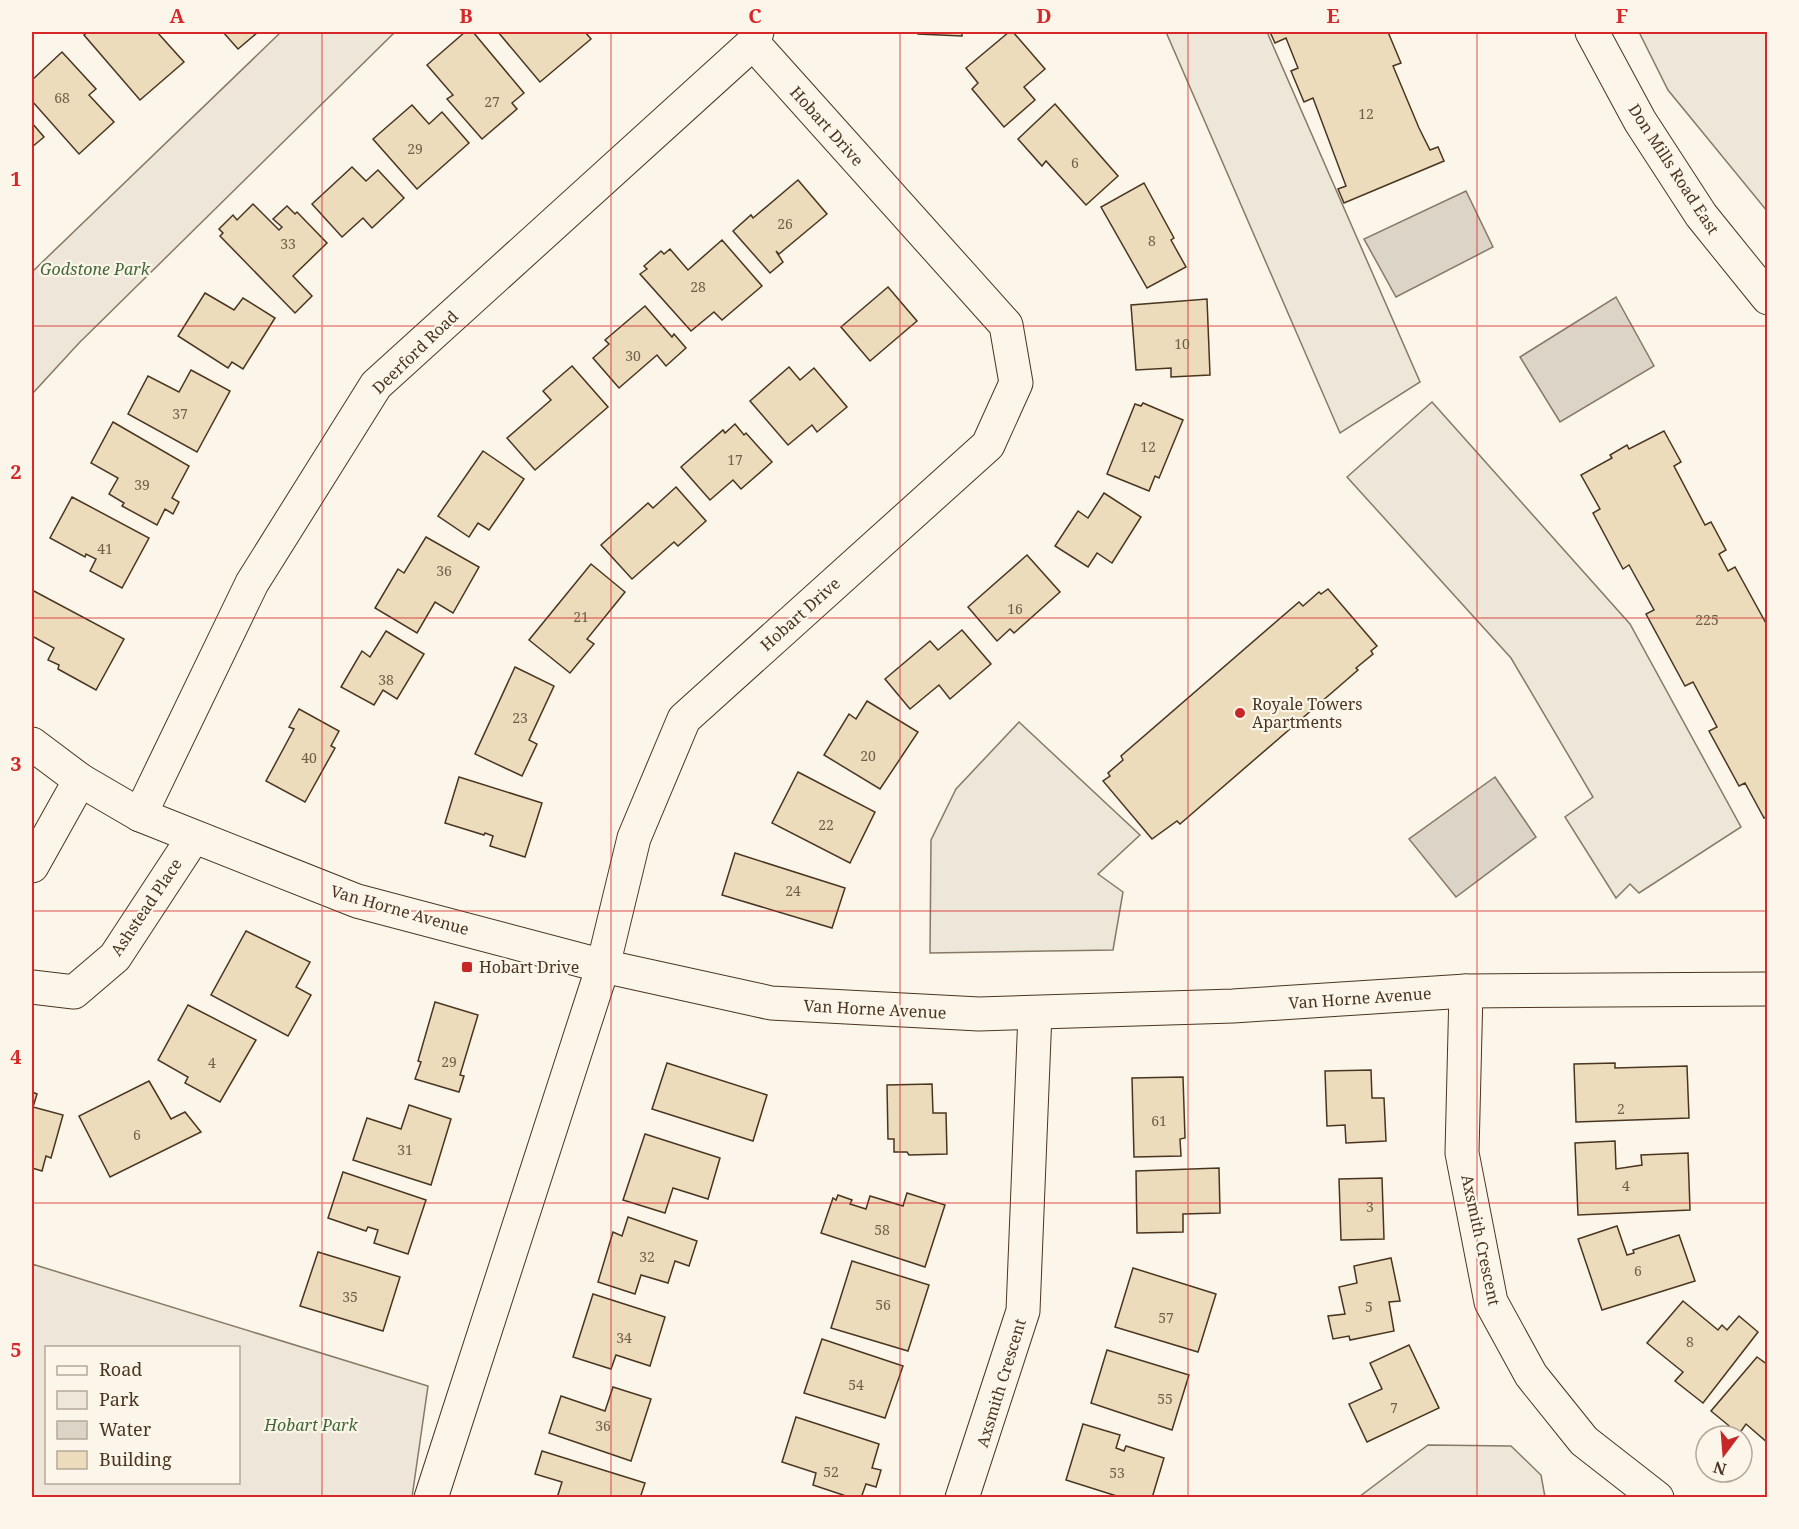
<svg xmlns="http://www.w3.org/2000/svg" width="1799" height="1529" font-family="'Noto Serif',serif">
  <rect width="100%" height="100%" fill="#fbf6e9"/>
  <g fill="#ede6d9" stroke="#887966" stroke-width="1.5" fill-rule="evenodd">
    <polygon points="281,32 395,32 79,343 32,394 32,272"/>
    <path d="M32,1264L428,1386L412,1497H32ZM46,1348H238V1482H46Z"/>
  </g>
  <g fill="#ede7d9" stroke="#887966" stroke-width="1.5">
    <polygon points="1166,32 1267,32 1420,382 1340,433"/>
    <polygon points="1639,32 1767,32 1767,211 1668,90"/>
    <polygon points="1432,402 1630,624 1741,827 1639,893 1630,884 1616,898 1565,817 1593,797 1511,658 1347,477"/>
    <polygon points="1019,722 1140,835 1098,874 1123,892 1113,950 930,953 931,840 956,789"/>
    <polygon points="1428,1445 1511,1446 1541,1475 1545,1497 1359,1497"/>
  </g>
  <g fill="#dcd4c6" stroke="#887966" stroke-width="1.5">
    <polygon points="1466,191 1493,247 1396,297 1364,239"/>
    <polygon points="1616,297 1654,366 1560,422 1520,357"/>
    <polygon points="1495,777 1536,837 1456,897 1409,839"/>
  </g>
  <g fill="#ecdcbc" stroke="#4a3520" stroke-width="1.5">
    <polygon points="88,32 157,32 184,62 140,100 84,35"/>
    <polygon points="223,32 258,32 238,49"/>
    <polygon points="465,32 473,32 524,93 512,103 517,109 482,139 447,99 453,95 427,65"/>
    <polygon points="498,32 585,32 591,39 540,82"/>
    <polygon points="918,32 962,32 962,36 918,34"/>
    <polygon points="1009,32 1013,32 1045,69 1024,87 1035,100 1004,127 972,89 978,83 966,68"/>
    <polygon points="1270,32 1388,32 1401,63 1393,66 1419,128 1430,150 1438,147 1444,161 1344,203 1338,189 1346,186 1313,98 1304,102 1291,71 1298,68 1286,38 1275,43"/>
    <polygon points="62,52 96,89 89,95 114,122 79,154 32,101 32,80"/>
    <polygon points="1055,104 1118,176 1086,205 1046,161 1042,166 1018,139"/>
    <polygon points="412,105 429,124 442,112 469,143 417,189 373,139"/>
    <polygon points="32,123 44,137 32,147"/>
    <polygon points="352,167 366,181 378,170 404,198 372,228 363,218 342,237 312,204"/>
    <polygon points="798,180 827,214 779,254 776,251 783,262 770,273 733,231 751,215 753,218"/>
    <polygon points="1144,183 1174,238 1171,240 1186,267 1147,288 1101,207"/>
    <polygon points="253,204 279,230 282,227 273,219 287,206 295,214 297,212 327,243 293,276 312,296 295,313 220,236 223,233 219,229 233,215 237,220"/>
    <polygon points="722,240 762,286 722,320 714,312 691,331 640,274 647,269 644,266 661,251 664,254 670,249 688,270"/>
    <polygon points="888,287 917,321 870,361 841,327"/>
    <polygon points="205,293 234,310 243,298 275,318 243,369 232,362 228,368 178,336"/>
    <polygon points="1207,299 1210,375 1171,377 1171,368 1136,370 1131,305"/>
    <polygon points="645,306 672,337 674,334 686,348 666,366 657,355 619,388 593,358 609,344 605,340"/>
    <polygon points="572,366 608,407 535,470 507,438 551,400 543,391"/>
    <polygon points="789,367 800,380 814,368 847,407 817,432 812,425 788,445 750,401"/>
    <polygon points="191,370 230,391 197,452 128,414 148,376 179,392"/>
    <polygon points="1143,403 1183,420 1159,478 1155,476 1149,491 1107,474 1135,404 1141,406"/>
    <polygon points="113,422 189,466 172,498 179,502 173,514 165,509 157,525 122,506 124,503 109,494 118,478 91,463"/>
    <polygon points="735,424 744,435 746,433 772,462 741,489 733,480 710,500 681,467 723,430 725,433"/>
    <polygon points="1664,431 1681,462 1674,466 1705,525 1711,522 1726,550 1719,554 1728,571 1735,567 1768,627 1768,816 1764,818 1745,783 1739,786 1709,731 1717,727 1693,682 1685,686 1646,614 1654,610 1629,565 1623,569 1593,513 1600,509 1581,475 1612,458 1610,455 1627,445 1629,449"/>
    <polygon points="483,451 524,479 489,530 478,523 469,537 438,516"/>
    <polygon points="676,487 706,521 678,546 674,542 632,579 601,545 648,503 653,508"/>
    <polygon points="1104,493 1141,517 1112,563 1097,553 1088,567 1055,546 1078,511 1088,518"/>
    <polygon points="72,497 149,538 122,588 90,571 96,559 86,554 85,557 50,538"/>
    <polygon points="426,537 479,567 453,613 435,602 417,633 375,608 398,569 404,573"/>
    <polygon points="1027,555 1060,592 1014,633 1010,629 997,641 968,607"/>
    <polygon points="591,564 625,592 587,639 594,644 570,673 529,640"/>
    <polygon points="1328,589 1377,646 1371,651 1373,654 1356,668 1358,670 1180,824 1177,821 1152,839 1103,781 1110,776 1108,773 1123,760 1121,756 1299,602 1303,606 1319,592 1321,594"/>
    <polygon points="32,590 124,639 96,690 58,669 59,665 48,660 54,648 32,636"/>
    <polygon points="962,630 991,664 950,699 939,685 910,709 885,679 930,641 938,650"/>
    <polygon points="386,631 424,654 397,699 383,690 374,705 341,687 362,651 370,657"/>
    <polygon points="515,667 554,686 529,740 537,744 522,776 475,754"/>
    <polygon points="867,701 918,732 880,789 824,755 849,714 856,719"/>
    <polygon points="299,709 339,731 331,746 335,748 305,802 266,781 294,729 289,727"/>
    <polygon points="798,772 875,812 850,863 772,823"/>
    <polygon points="459,777 542,803 525,857 490,846 493,836 485,833 484,835 445,823"/>
    <polygon points="735,853 845,888 832,928 722,895"/>
    <polygon points="246,931 310,962 296,987 311,995 288,1036 211,995"/>
    <polygon points="435,1002 478,1015 460,1075 464,1076 459,1092 415,1079 421,1062 418,1061"/>
    <polygon points="188,1005 256,1040 220,1102 185,1083 188,1077 158,1060"/>
    <polygon points="667,1063 767,1095 753,1141 652,1109"/>
    <polygon points="1615,1063 1615,1068 1687,1066 1689,1118 1576,1122 1574,1064"/>
    <polygon points="1371,1070 1372,1098 1384,1098 1386,1141 1346,1143 1345,1125 1327,1126 1325,1071"/>
    <polygon points="1183,1077 1185,1138 1180,1139 1181,1156 1134,1157 1132,1078"/>
    <polygon points="149,1081 171,1119 185,1112 201,1132 110,1177 79,1116"/>
    <polygon points="932,1084 933,1113 946,1113 947,1154 909,1155 907,1152 894,1152 894,1139 888,1139 887,1085"/>
    <polygon points="32,1092 37,1094 33,1107 63,1115 51,1158 46,1156 42,1171 32,1168"/>
    <polygon points="409,1105 451,1119 431,1185 353,1160 367,1118 401,1129"/>
    <polygon points="645,1134 720,1158 708,1199 673,1188 665,1213 623,1200"/>
    <polygon points="1615,1141 1616,1169 1642,1165 1641,1155 1688,1153 1690,1210 1578,1215 1575,1143"/>
    <polygon points="1219,1168 1220,1213 1183,1214 1183,1232 1137,1233 1136,1171"/>
    <polygon points="343,1172 426,1200 408,1254 374,1243 378,1230 368,1227 366,1231 328,1218"/>
    <polygon points="1382,1178 1384,1239 1341,1240 1339,1179"/>
    <polygon points="907,1193 945,1205 925,1267 821,1233 833,1198 836,1200 838,1195 852,1200 850,1204 866,1209 870,1196 903,1206"/>
    <polygon points="628,1217 697,1241 689,1266 675,1261 668,1283 641,1275 635,1294 598,1282 613,1232 622,1236"/>
    <polygon points="1617,1226 1627,1255 1634,1253 1633,1250 1679,1235 1695,1281 1602,1310 1578,1239"/>
    <polygon points="318,1252 400,1277 383,1331 300,1306"/>
    <polygon points="1391,1258 1400,1301 1389,1302 1394,1331 1350,1340 1349,1336 1333,1339 1328,1316 1345,1314 1339,1287 1357,1283 1354,1266"/>
    <polygon points="852,1261 929,1285 908,1351 831,1328"/>
    <polygon points="1133,1268 1216,1294 1198,1352 1115,1327"/>
    <polygon points="593,1294 665,1317 650,1366 616,1355 611,1369 573,1357"/>
    <polygon points="1683,1301 1718,1330 1722,1325 1727,1330 1739,1316 1758,1332 1703,1403 1675,1381 1683,1372 1647,1343"/>
    <polygon points="822,1339 903,1366 885,1418 804,1393"/>
    <polygon points="1409,1345 1439,1408 1367,1442 1349,1404 1382,1389 1370,1363"/>
    <polygon points="1107,1350 1189,1375 1172,1430 1091,1403"/>
    <polygon points="1757,1357 1768,1365 1768,1443 1746,1424 1739,1434 1711,1411"/>
    <polygon points="613,1387 651,1399 631,1461 549,1433 561,1396 605,1411"/>
    <polygon points="796,1417 879,1444 872,1468 881,1470 876,1487 866,1484 861,1498 852,1498 813,1485 816,1473 782,1462"/>
    <polygon points="1083,1424 1120,1435 1116,1448 1124,1451 1126,1446 1164,1458 1152,1498 1123,1498 1066,1480"/>
    <polygon points="542,1451 645,1483 640,1498 557,1498 562,1482 535,1474"/>
  </g>
  <g fill="none" stroke-linecap="round" stroke-linejoin="round">
    <defs>
      <g id="minor">
        <polyline points="32,744 80,780 140,815 357,901 603,966 771,1003 979,1014 1233,1006 1466,991 1768,989"/>
        <polyline points="140,815 252,583 376,385 753,43 757,32"/>
        <polyline points="32,866 80,780"/>
        <polyline points="32,987 74,992 115,957 193,838"/>
        <polyline points="1466,991 1462,1153 1491,1302 1531,1375 1584,1441 1657,1498"/>
        <polyline points="431,1498 603,966 634,838 684,719 988,445 1016,383 1006,325 753,43"/>
        <polyline points="962,1498 1023,1311 1035,1013"/>
      </g>
      <polyline id="major" points="1592,32 1640,121 1701,215 1768,298"/>
    </defs>
    <use href="#minor" stroke="#4a3520" stroke-width="35"/>
    <use href="#major" stroke="#4a3520" stroke-width="35"/>
    <use href="#minor" stroke="#fbf6e9" stroke-width="33"/>
    <use href="#major" stroke="#fbf6e9" stroke-width="33"/>
  </g>
  <path fill="none" stroke="#d62828" stroke-width="1.5" stroke-opacity="0.55" d="M322,32V1498M611,32V1498M900,32V1498M1188,32V1498M1477,32V1498M32,326H1768M32,618H1768M32,911H1768M32,1203H1768"/>
  <g fill="#c62828" stroke="#fbf6e9" stroke-width="2">
    <circle cx="1240" cy="713" r="6"/>
    <rect x="461" y="961" width="12" height="12" rx="3"/>
  </g>
  <g text-anchor="middle" stroke-width="4.5" stroke-linejoin="round" paint-order="stroke">
    <g font-size="14" fill="#725f47">
      <text x="62" y="103">68</text>
      <text x="492" y="107">27</text>
      <text x="1366" y="119">12</text>
      <text x="415" y="154">29</text>
      <text x="1075" y="168">6</text>
      <text x="785" y="229">26</text>
      <text x="1152" y="246">8</text>
      <text x="288" y="249">33</text>
      <text x="698" y="292">28</text>
      <text x="1182" y="349">10</text>
      <text x="633" y="361">30</text>
      <text x="180" y="419">37</text>
      <text x="1148" y="452">12</text>
      <text x="735" y="465">17</text>
      <text x="142" y="490">39</text>
      <text x="105" y="554">41</text>
      <text x="444" y="576">36</text>
      <text x="1015" y="614">16</text>
      <text x="581" y="622">21</text>
      <text x="1707" y="625">225</text>
      <text x="386" y="685">38</text>
      <text x="520" y="723">23</text>
      <text x="868" y="761">20</text>
      <text x="309" y="763">40</text>
      <text x="826" y="830">22</text>
      <text x="793" y="896">24</text>
      <text x="449" y="1067">29</text>
      <text x="212" y="1068">4</text>
      <text x="1621" y="1114">2</text>
      <text x="1159" y="1126">61</text>
      <text x="137" y="1140">6</text>
      <text x="405" y="1155">31</text>
      <text x="1626" y="1191">4</text>
      <text x="1370" y="1212">3</text>
      <text x="882" y="1235">58</text>
      <text x="647" y="1262">32</text>
      <text x="1638" y="1276">6</text>
      <text x="350" y="1302">35</text>
      <text x="883" y="1310">56</text>
      <text x="1369" y="1312">5</text>
      <text x="1166" y="1323">57</text>
      <text x="624" y="1343">34</text>
      <text x="1690" y="1347">8</text>
      <text x="856" y="1390">54</text>
      <text x="1165" y="1404">55</text>
      <text x="1394" y="1413">7</text>
      <text x="603" y="1431">36</text>
      <text x="831" y="1477">52</text>
      <text x="1117" y="1478">53</text>
    </g>
    <g font-size="16" fill="#4a3520" stroke="#fbf6e9">
      <text transform="translate(827 126) rotate(48)" y="6">Hobart Drive</text>
      <text transform="translate(1674 169) rotate(57)" y="6">Don Mills Road East</text>
      <text transform="translate(415 352) rotate(-44)" y="6">Deerford Road</text>
      <text transform="translate(800 614) rotate(-42)" y="6">Hobart Drive</text>
      <text transform="translate(146 907) rotate(-56)" y="6">Ashstead Place</text>
      <text transform="translate(400 910) rotate(16)" y="6">Van Horne Avenue</text>
      <text transform="translate(1360 998) rotate(-4)" y="6">Van Horne Avenue</text>
      <text transform="translate(875 1009) rotate(3)" y="6">Van Horne Avenue</text>
      <text transform="translate(1481 1240) rotate(78)" y="6">Axsmith Crescent</text>
      <text transform="translate(1001 1383) rotate(-73)" y="6">Axsmith Crescent</text>
    </g>
    <g font-size="16" font-style="italic" fill="#436837" stroke="#fbf6e9">
      <text x="95" y="275">Godstone Park</text>
      <text x="311" y="1431">Hobart Park</text>
    </g>
    <g font-size="16" fill="#4a3520" stroke="#fbf6e9" text-anchor="start">
      <text x="1252" y="710">Royale Towers<tspan x="1252" dy="18">Apartments</tspan></text>
      <text x="479" y="973">Hobart Drive</text>
    </g>
  </g>
  <rect width="1799" height="1529" fill="none" stroke="#fbf6e9" stroke-width="66"/>
  <rect x="45" y="1346" width="195" height="138" fill="#fbf6e9" stroke="#b4a999" stroke-width="1.5"/>
  <rect x="57" y="1366" width="30" height="9" fill="#fbf6e9" stroke="#b4a999" stroke-width="1.5"/>
  <text x="99" y="1376" font-size="18" fill="#4a3520">Road</text>
  <rect x="57" y="1391" width="30" height="18" fill="#ede6d9" stroke="#b4a999" stroke-width="1.5"/>
  <text x="99" y="1406" font-size="18" fill="#4a3520">Park</text>
  <rect x="57" y="1421" width="30" height="18" fill="#dcd4c6" stroke="#b4a999" stroke-width="1.5"/>
  <text x="99" y="1436" font-size="18" fill="#4a3520">Water</text>
  <rect x="57" y="1451" width="30" height="18" fill="#ecdcbc" stroke="#b4a999" stroke-width="1.5"/>
  <text x="99" y="1466" font-size="18" fill="#4a3520">Building</text>
  <g transform="translate(1724 1454) rotate(196)"><circle r="28" fill="#fbf6e9" stroke="#b4a999" stroke-width="1.5"/>
  <path d="M0-4.5L10 22L0 15L-10 22Z" fill="#c62828"/>
  <text y="-9" font-size="16" font-weight="bold" text-anchor="middle" fill="#4a3520">N</text>
  </g>
  <rect x="33" y="33" width="1733" height="1463" fill="none" stroke="#d62828" stroke-width="2"/>
  <g font-size="20" text-anchor="middle" font-weight="bold" fill="#d62828">
    <text x="177" y="23">A</text>
    <text x="466" y="23">B</text>
    <text x="755" y="23">C</text>
    <text x="1044" y="23">D</text>
    <text x="1333" y="23">E</text>
    <text x="1622" y="23">F</text>
    <text x="16" y="186">1</text>
    <text x="16" y="479">2</text>
    <text x="16" y="771">3</text>
    <text x="16" y="1064">4</text>
    <text x="16" y="1357">5</text>
  </g>
</svg>
